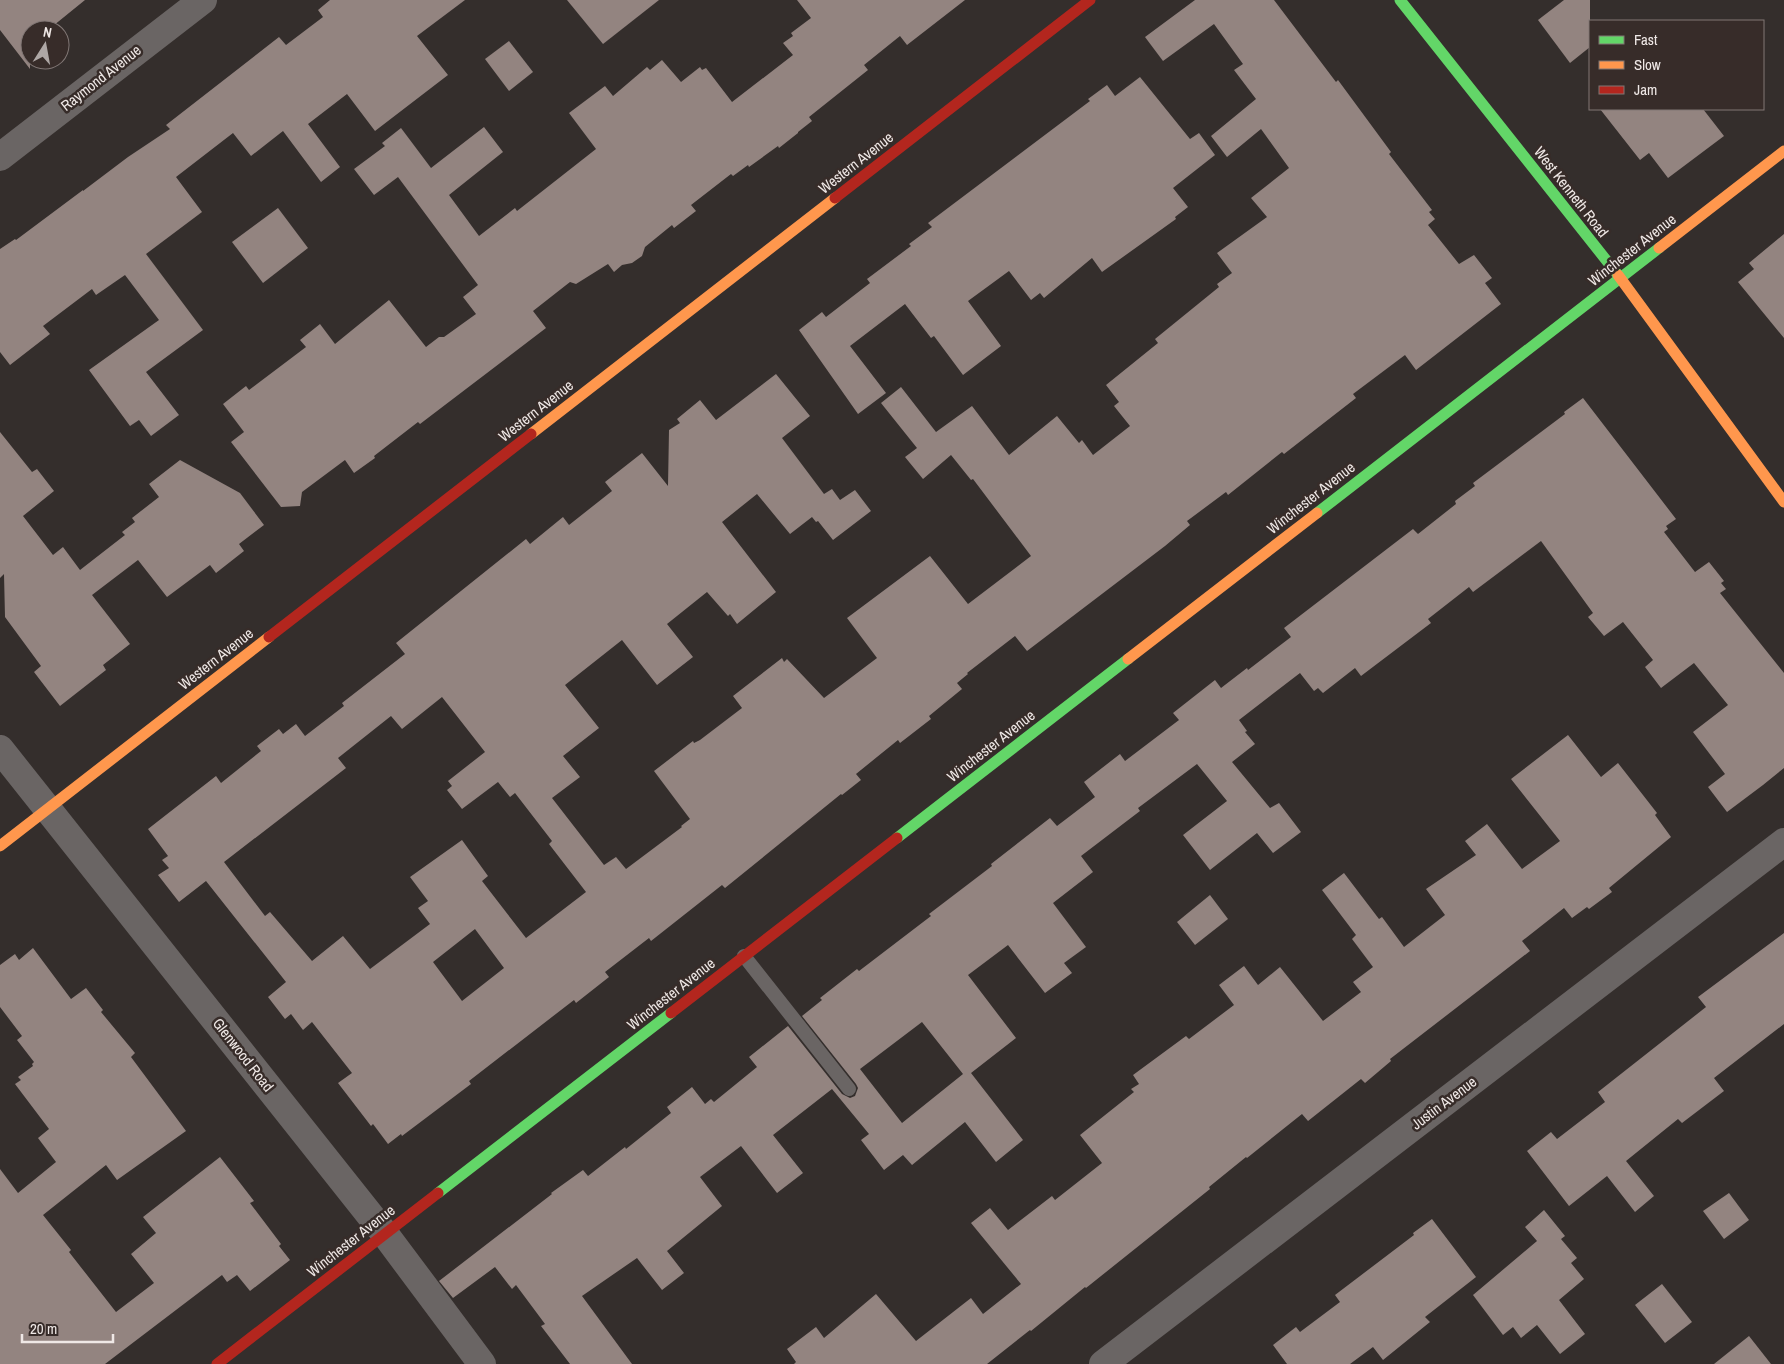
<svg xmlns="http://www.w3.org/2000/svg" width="1784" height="1364" font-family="'Archivo Narrow',sans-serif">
  <rect width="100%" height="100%" fill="#342e2c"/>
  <g fill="#938480" fill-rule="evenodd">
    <polygon points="0,0 85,0 48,30 30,30 30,69 0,30"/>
    <polygon points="330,0 465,0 417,36 448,75 375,131 347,94 308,124 340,167 321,182 283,131 251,156 233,133 176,177 202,212 146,254 203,330 146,372 179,415 151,436 139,420 130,426 89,370 159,320 125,275 96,295 92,289 43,326 50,334 10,365 0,352 0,249 15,239 16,240 83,190 83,191 128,157 170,129 166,125 279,37 286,45 323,17 318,10"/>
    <polygon points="567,0 659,0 603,44"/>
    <polygon points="797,0 965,0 907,45 900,36 864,65 868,70 809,117 812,121 798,132 798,133 779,148 778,146 749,167 748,165 733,176 731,174 691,205 696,211 674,228 672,225 645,247 642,256 632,263 622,265 614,272 608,264 576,284 570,282 533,311 546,328 420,424 418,422 374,456 375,458 354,473 345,460 302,492 300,506 281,507 231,442 244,432 223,404 246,386 249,390 306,347 300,340 320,324 335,344 389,300 426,347 439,337 444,337 476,314 463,297 478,285 398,177 374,195 354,169 385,146 382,143 401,128 431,168 484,127 503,152 449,195 479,236 515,208 517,211 596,149 569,113 605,86 613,96 647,67 650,70 662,60 681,82 700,67 702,70 706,68 732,102 793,55 783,43 793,36 791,33 811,18"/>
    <path d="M1195,0H1274L1336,82L1338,80L1391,152L1389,154L1432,210L1429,212L1435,219L1428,225L1459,264L1474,255L1492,278L1485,283L1501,304L1416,370L1405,355L1353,394L1356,398L1284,454L1282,452L1228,495L1226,492L1187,521L1190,525L1165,546L1027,651L1015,636L967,673L968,674L957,683L962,689L929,716L931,719L900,743L898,740L856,774L861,780L842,795L841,794L725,888L722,885L651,941L649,938L605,972L609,977L576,1003L574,1000L469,1081L471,1084L402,1136L401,1134L388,1144L373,1124L371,1126L338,1083L352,1073L312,1022L303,1030L291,1014L285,1019L268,997L286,982L206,881L179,902L158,875L169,868L162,860L168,856L148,829L216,776L221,783L261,751L257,746L279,729L283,734L296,724L305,736L344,706L342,703L405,654L396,643L526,539L530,544L563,517L569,525L612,491L605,482L642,453L668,486L669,430L680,423L677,419L700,400L716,420L776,374L810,416L782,438L824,494L832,489L840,500L855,490L871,511L833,540L818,521L816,522L812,517L790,534L757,494L722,522L776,592L737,624L730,614L728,616L707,592L667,624L693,657L657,685L622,640L565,685L599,728L563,756L580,777L552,798L604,865L616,857L626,869L682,827L681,826L690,819L654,771L693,741L694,743L700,740L742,708L733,696L782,658L784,662L787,659L824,698L877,658L847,618L930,556L968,604L1031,556L973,479L971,480L951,455L923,479L905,457L917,448L881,403L901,387L936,432L972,406L1009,455L1057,416L1079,443L1082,440L1093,455L1130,426L1114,406L1119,402L1106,385L1158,343L1155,339L1219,287L1217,284L1232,273L1217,253L1267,217L1251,198L1289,168L1261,129L1227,157L1211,136L1256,99L1234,70L1243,64L1214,24L1163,61L1145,37ZM442,697L485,752L448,781L452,786L447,790L462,809L498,782L510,797L515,793L552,841L549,844L586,892L526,938L482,881L488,876L462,840L410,877L428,901L418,908L430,924L370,969L343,936L312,961L270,912L265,916L224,862L346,768L338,758L391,716L402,729ZM475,929L504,968L462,1001L433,962Z"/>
    <polygon points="1564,0 1590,0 1590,47 1570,63 1538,20"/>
    <polygon points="509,41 533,72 509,91 485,59"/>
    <polygon points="1140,77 1190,139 1199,133 1215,155 1173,188 1188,207 1175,217 1176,219 1102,272 1092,258 1044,298 1040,293 1031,300 1009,271 968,301 1001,346 963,375 934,336 931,338 905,304 850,346 886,393 858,414 799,330 822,312 826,317 870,283 867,279 911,246 909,244 932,227 928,223 1090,101 1088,99 1107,85 1115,96"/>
    <polygon points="1600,109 1703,109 1724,136 1668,178 1649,153 1640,160"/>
    <polygon points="278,208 308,248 263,283 232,242"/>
    <polygon points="1784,234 1784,338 1738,282 1754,269 1749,263"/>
    <path d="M1583,398L1676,519L1666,526L1668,529L1664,532L1695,572L1709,562L1724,581L1721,583L1726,589L1720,593L1784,673V768L1763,785L1727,812L1708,787L1725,774L1693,732L1728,705L1694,663L1661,688L1645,667L1653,660L1623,622L1604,636L1588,617L1593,613L1541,541L1473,592L1469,587L1428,619L1431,623L1361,676L1355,668L1323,693L1318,688L1314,691L1300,673L1239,720L1247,731L1245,732L1255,744L1232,762L1270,808L1279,803L1301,832L1273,853L1257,833L1210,870L1183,835L1227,801L1197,764L1138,808L1140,811L1081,856L1093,872L1053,903L1086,947L1064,963L1072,973L1045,993L1008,945L968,975L1016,1038L971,1073L1023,1140L996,1162L965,1122L912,1165L903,1155L884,1170L861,1140L869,1134L832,1089L773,1135L803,1173L777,1193L741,1146L700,1177L722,1206L667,1251L684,1273L662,1290L637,1258L582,1296L632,1364H570L541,1326L545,1324L516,1285L512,1289L495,1267L453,1298L439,1281L552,1194L551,1193L583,1170L588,1176L625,1147L626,1149L671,1113L667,1107L692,1087L705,1104L711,1099L714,1102L757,1067L749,1057L788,1026L842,1094L850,1098L855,1096L858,1088L856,1084L802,1016L822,1000L820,998L857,969L859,971L931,916L929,914L992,866L991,864L1050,818L1057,826L1095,797L1084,782L1120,754L1125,761L1179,720L1173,713L1215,680L1221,688L1247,668L1248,670L1291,637L1284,628L1413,529L1418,534L1456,504L1455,501L1475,486L1473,483L1565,414L1564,412ZM922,1022L963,1074L902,1123L860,1069Z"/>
    <polygon points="0,432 32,472 37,469 54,491 23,516 53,555 63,547 80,570 125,535 122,532 135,522 132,518 159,497 149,484 180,460 240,493 264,525 239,544 244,551 216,573 210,565 167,597 138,560 92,595 130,644 103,665 106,670 60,706 34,672 41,666 5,617 4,574 0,578"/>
    <polygon points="1568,735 1601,777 1618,763 1657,813 1655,815 1671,837 1609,888 1612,892 1589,909 1587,907 1572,918 1564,908 1522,941 1530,951 1390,1059 1391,1061 1365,1083 1361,1079 1308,1121 1302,1114 1247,1158 1246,1157 1209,1187 1210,1189 1086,1288 1085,1287 1031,1331 1030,1330 987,1364 794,1364 796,1362 787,1349 816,1327 824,1338 876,1294 916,1341 971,1298 983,1314 1021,1284 971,1223 990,1208 1008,1230 1052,1196 1055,1200 1102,1163 1080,1135 1134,1092 1131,1089 1139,1084 1133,1075 1186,1036 1189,1039 1234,1005 1219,985 1244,966 1258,985 1280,967 1323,1021 1361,992 1353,982 1373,967 1352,939 1356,935 1322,890 1344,873 1379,919 1382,917 1404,947 1445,915 1426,889 1476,855 1465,841 1487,824 1522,869 1560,841 1511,779"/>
    <polygon points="1210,895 1228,919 1195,945 1177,922"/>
    <polygon points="1784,933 1784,1024 1714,1078 1724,1091 1682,1123 1678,1119 1626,1161 1654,1196 1635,1212 1607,1176 1569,1206 1527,1151 1551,1132 1557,1139 1605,1102 1598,1092 1706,1007 1698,997"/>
    <polygon points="33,948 71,999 86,988 103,1010 101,1012 135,1053 131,1057 186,1131 117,1180 106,1165 43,1215 71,1250 69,1252 116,1312 154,1283 131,1254 156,1233 143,1217 220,1157 254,1201 250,1203 281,1244 279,1246 290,1260 250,1291 237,1275 227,1282 222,1275 105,1364 0,1364 0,1169 18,1193 56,1162 38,1138 49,1129 15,1084 21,1080 18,1077 33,1066 32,1064 34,1062 17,1040 22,1036 0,1007 0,965 15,954 19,960"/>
    <polygon points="1729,1193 1749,1220 1724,1239 1703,1211"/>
    <polygon points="1544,1210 1565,1236 1561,1239 1577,1258 1571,1263 1584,1279 1559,1300 1585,1334 1560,1354 1537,1325 1521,1338 1513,1327 1503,1335 1473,1295 1537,1241 1525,1227"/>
    <polygon points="1432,1219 1476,1277 1425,1317 1430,1322 1383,1360 1373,1347 1350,1364 1287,1364 1273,1345 1296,1327 1300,1332 1340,1302 1335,1295 1414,1235 1413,1233"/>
    <polygon points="1662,1284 1692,1322 1665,1343 1635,1305"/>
    <polygon points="1749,1336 1771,1364 1714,1364"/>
  </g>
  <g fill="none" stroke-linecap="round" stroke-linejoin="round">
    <polyline stroke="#6a6564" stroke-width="14" points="744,956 849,1089"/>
    <g stroke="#6a6564" stroke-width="28">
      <polyline points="0,157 203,0"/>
      <polyline points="0,749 385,1234 482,1364"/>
      <polyline points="1103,1364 1784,842"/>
    </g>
    <g stroke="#63d668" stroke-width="11">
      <polyline points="1400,0 1618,275"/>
      <polyline points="1317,513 1659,248"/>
      <polyline points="897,838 1128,659"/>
      <polyline points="438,1193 671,1013"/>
    </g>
    <g stroke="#ff974d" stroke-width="11">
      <polyline points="1659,248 1784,151"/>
      <polyline points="1618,275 1784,502"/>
      <polyline points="531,434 835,198"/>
      <polyline points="1128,659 1317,513"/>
      <polyline points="0,846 269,637"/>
    </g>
    <g stroke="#b3261e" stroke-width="11">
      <polyline points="835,198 1090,0"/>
      <polyline points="269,637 531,434"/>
      <polyline points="671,1013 897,838"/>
      <polyline points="217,1364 438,1193"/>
    </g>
  </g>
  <g text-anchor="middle" stroke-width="5" stroke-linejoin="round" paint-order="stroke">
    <g font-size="15" fill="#efe8e6" stroke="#372c29">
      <text transform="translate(101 78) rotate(-38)" y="5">Raymond Avenue</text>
      <text transform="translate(856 163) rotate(-38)" y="5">Western Avenue</text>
      <text transform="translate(1571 192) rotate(52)" y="5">West Kenneth Road</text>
      <text transform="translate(1632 250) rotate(-38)" y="5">Winchester Avenue</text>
      <text transform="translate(536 411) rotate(-38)" y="5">Western Avenue</text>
      <text transform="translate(1311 498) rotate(-38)" y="5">Winchester Avenue</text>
      <text transform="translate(216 659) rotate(-38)" y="5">Western Avenue</text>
      <text transform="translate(991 746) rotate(-38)" y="5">Winchester Avenue</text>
      <text transform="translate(671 994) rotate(-38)" y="5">Winchester Avenue</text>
      <text transform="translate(243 1055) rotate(52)" y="5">Glenwood Road</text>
      <text transform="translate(1444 1103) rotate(-37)" y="5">Justin Avenue</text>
      <text transform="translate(351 1241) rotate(-38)" y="5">Winchester Avenue</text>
    </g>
  </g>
  <rect x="1589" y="20" width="175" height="90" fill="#372c29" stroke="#817775"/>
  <rect x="1599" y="36" width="25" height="8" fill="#63d668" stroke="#817775"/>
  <text x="1634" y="45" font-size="15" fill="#efe8e6">Fast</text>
  <rect x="1599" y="61" width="25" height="8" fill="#ff974d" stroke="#817775"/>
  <text x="1634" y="70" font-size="15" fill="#efe8e6">Slow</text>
  <rect x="1599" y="86" width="25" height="8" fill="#b3261e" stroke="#817775"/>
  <text x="1634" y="95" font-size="15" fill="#efe8e6">Jam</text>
  <g transform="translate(45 45) rotate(11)"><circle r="24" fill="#372c29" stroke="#817775"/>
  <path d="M0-4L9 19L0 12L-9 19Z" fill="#aea7a5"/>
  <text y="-8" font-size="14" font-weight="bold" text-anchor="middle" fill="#efe8e6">N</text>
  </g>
  <path d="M22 1334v8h91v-8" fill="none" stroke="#efe8e6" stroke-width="2.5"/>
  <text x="30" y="1334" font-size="15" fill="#efe8e6" stroke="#372c29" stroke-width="4" paint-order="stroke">20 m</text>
</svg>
